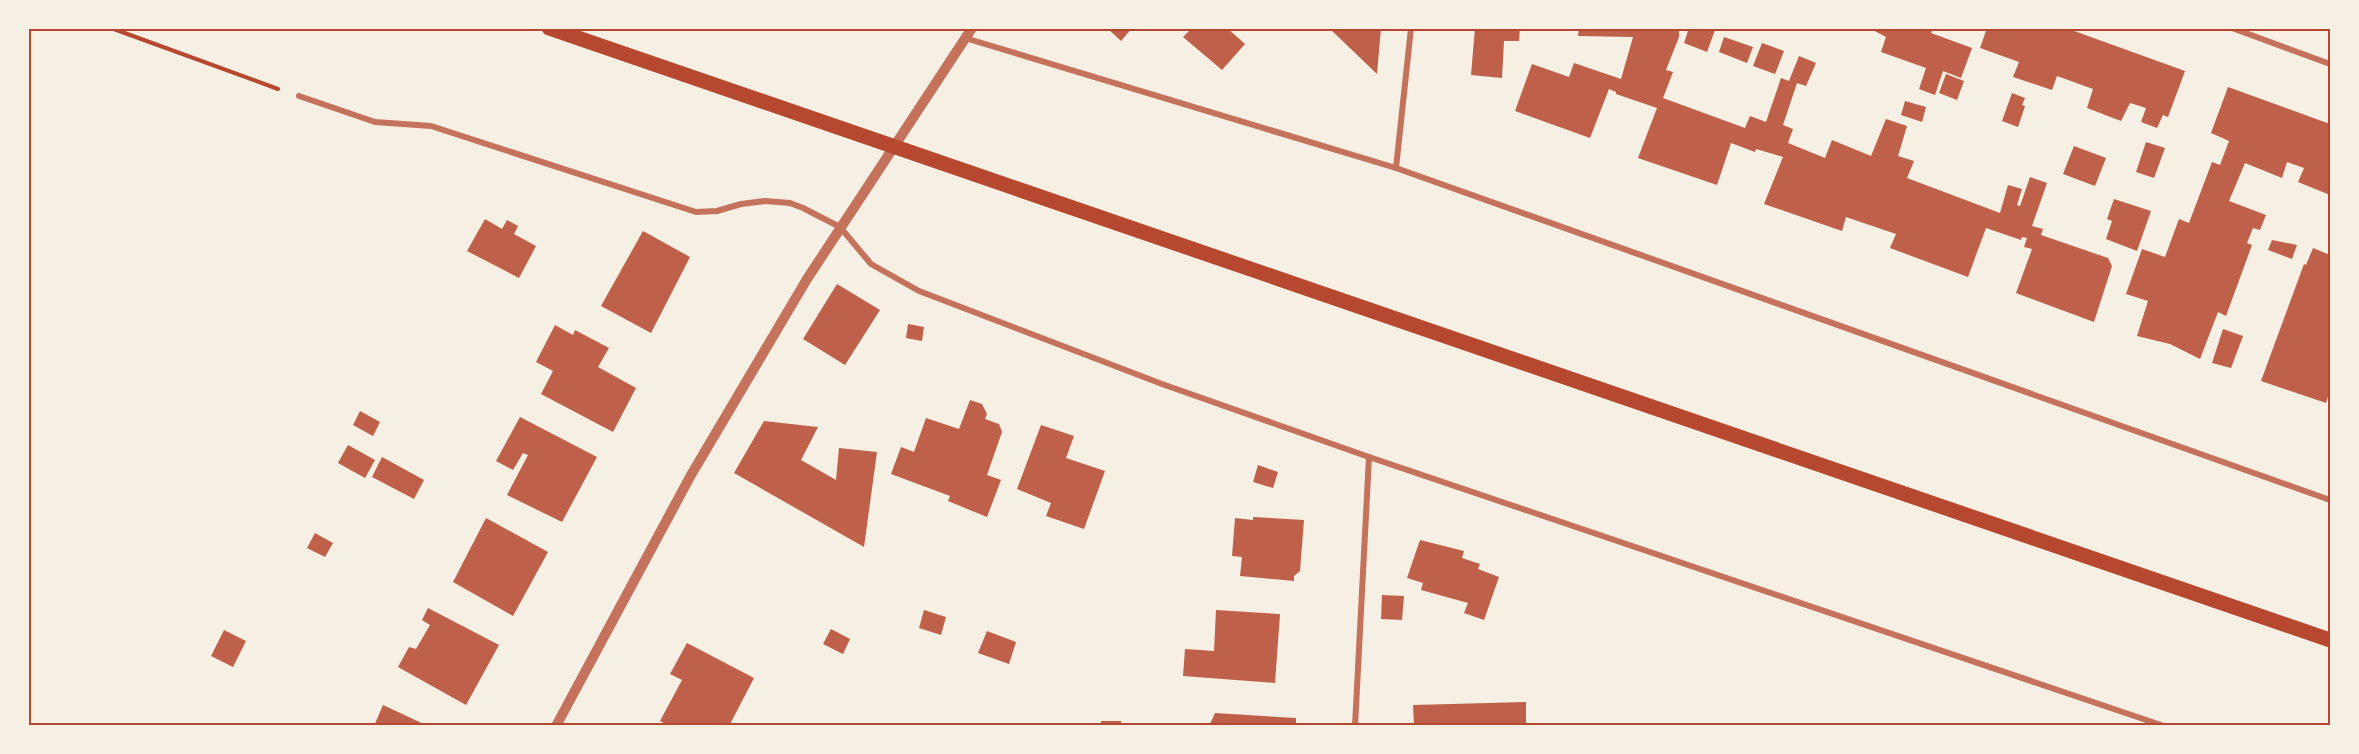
<svg xmlns="http://www.w3.org/2000/svg" width="2359" height="754" font-family="Cabin,sans-serif">
  <rect width="100%" height="100%" fill="#f6efe4"/>
  <g fill="#bf614a">
    <polygon points="1107,28 1132,28 1121,41"/>
    <polygon points="1192,28 1227,28 1245,44 1222,70 1183,37"/>
    <polygon points="1329,28 1381,28 1377,74"/>
    <polygon points="1475,28 1520,28 1519,41 1504,41 1502,78 1471,75"/>
    <polygon points="1579,28 1679,28 1679,37 1666,70 1673,72 1663,98 1745,128 1750,116 1766,122 1781,78 1789,81 1799,56 1816,63 1806,86 1797,83 1783,125 1793,129 1788,143 1825,158 1832,140 1871,156 1886,119 1907,126 1898,156 1914,161 1907,178 2000,213 2008,185 2022,189 2017,205 2020,206 2030,177 2047,183 2032,226 2043,229 2041,235 2108,258 2112,266 2094,322 2016,293 2032,249 2024,247 2027,238 2022,237 2021,240 1986,228 1968,277 1890,248 1896,234 1846,217 1842,231 1764,204 1783,157 1756,149 1755,152 1731,143 1717,185 1638,158 1657,108 1616,94 1616,92 1609,89 1590,138 1515,111 1532,64 1569,77 1574,63 1621,79 1633,37 1578,36"/>
    <polygon points="1689,28 1715,30 1707,52 1684,43"/>
    <polygon points="1869,28 1933,28 1931,33 1972,48 1961,78 1943,71 1935,95 1919,89 1926,68 1881,52 1886,37"/>
    <polygon points="1987,28 2066,28 2185,71 2168,117 2163,115 2157,128 2141,122 2146,108 2130,103 2121,121 2087,108 2093,89 2057,76 2052,90 2013,77 2019,62 1980,48"/>
    <polygon points="1724,37 1753,47 1747,63 1719,52"/>
    <polygon points="1762,43 1784,51 1775,74 1753,66"/>
    <polygon points="1946,74 1964,81 1957,100 1939,93"/>
    <polygon points="2228,87 2330,124 2330,195 2298,182 2304,168 2287,162 2282,178 2245,163 2229,201 2266,215 2260,230 2253,228 2247,243 2252,245 2226,316 2218,312 2200,359 2170,344 2137,336 2148,301 2126,294 2142,249 2165,257 2179,219 2189,223 2212,162 2220,165 2229,141 2211,133"/>
    <polygon points="2012,93 2025,98 2022,105 2025,106 2018,127 2002,121"/>
    <polygon points="1905,101 1926,107 1922,122 1901,115"/>
    <polygon points="2146,142 2165,148 2154,178 2136,172"/>
    <polygon points="2074,146 2106,158 2095,186 2063,174"/>
    <polygon points="2114,199 2151,211 2137,251 2106,239 2112,221 2107,219"/>
    <polygon points="485,219 502,229 507,220 518,226 514,234 536,246 519,278 467,251"/>
    <polygon points="643,231 690,257 651,333 601,306"/>
    <polygon points="2272,240 2297,245 2292,259 2268,250"/>
    <polygon points="2313,248 2330,255 2330,390 2326,403 2261,381 2304,264 2306,265"/>
    <polygon points="837,284 880,310 845,365 803,339"/>
    <polygon points="908,324 924,327 922,341 906,338"/>
    <polygon points="555,325 573,335 575,330 609,348 598,367 636,388 613,432 541,394 553,371 536,362"/>
    <polygon points="2223,329 2243,336 2231,368 2212,363"/>
    <polygon points="970,400 982,404 987,414 985,419 999,424 1002,432 987,475 1001,480 987,517 948,501 950,496 891,474 901,447 914,452 926,418 959,429"/>
    <polygon points="360,411 380,422 373,436 353,425"/>
    <polygon points="520,417 597,457 562,522 507,495 528,455 523,453 513,470 496,461"/>
    <polygon points="764,421 818,427 801,460 836,480 839,448 877,452 864,547 734,473"/>
    <polygon points="1041,425 1074,436 1066,458 1105,471 1084,529 1046,516 1051,503 1017,489"/>
    <polygon points="348,445 375,460 365,478 338,463"/>
    <polygon points="382,457 424,480 414,499 372,477"/>
    <polygon points="1258,465 1278,472 1273,488 1253,482"/>
    <polygon points="1253,517 1304,520 1300,571 1294,576 1294,581 1240,576 1242,557 1232,556 1235,518 1253,520"/>
    <polygon points="486,518 548,552 513,616 453,582"/>
    <polygon points="315,533 333,543 325,557 307,548"/>
    <polygon points="1420,540 1464,551 1462,558 1480,564 1478,569 1499,577 1484,620 1464,613 1468,603 1421,590 1423,583 1407,578"/>
    <polygon points="1382,595 1404,596 1402,620 1381,619"/>
    <polygon points="428,608 499,645 466,705 398,667 409,647 416,649 430,625 422,620"/>
    <polygon points="924,610 946,617 941,635 919,628"/>
    <polygon points="1216,610 1280,614 1275,683 1183,676 1185,649 1214,651"/>
    <polygon points="831,629 850,639 843,654 823,644"/>
    <polygon points="224,630 246,641 233,667 211,656"/>
    <polygon points="987,631 1016,642 1009,664 978,653"/>
    <polygon points="687,643 754,678 729,726 669,726 660,721 682,680 670,674"/>
    <polygon points="1526,702 1526,726 1414,726 1413,705"/>
    <polygon points="383,705 428,726 374,726"/>
    <polygon points="1215,713 1296,718 1296,726 1209,726"/>
    <rect x="1101" y="721" width="20" height="5"/>
  </g>
  <g fill="none" stroke-linecap="round" stroke-linejoin="round">
    <polyline stroke="#b5482f" stroke-width="4" points="111,28 278,89"/>
    <g stroke="#c5725c" stroke-width="6">
      <polyline points="2232,28 2330,64"/>
      <polyline points="965,38 1396,168 2330,500"/>
      <polyline points="299,96 375,122 431,126 696,212 717,211 741,204 765,201 790,203 803,208 840,227 871,264 919,291 1162,384 1369,457 2164,726"/>
      <polyline points="1396,168 1411,28"/>
      <polyline points="1355,726 1369,457"/>
    </g>
    <polyline stroke="#c5725c" stroke-width="10" points="556,726 691,475 807,279 972,28"/>
    <polyline stroke="#b5482f" stroke-width="15" points="549,28 2330,640"/>
  </g>
  <rect width="2359" height="754" fill="none" stroke="#f6efe4" stroke-width="60"/>
  <rect x="30" y="30" width="2299" height="694" fill="none" stroke="#b5482f" stroke-width="2"/>
</svg>
